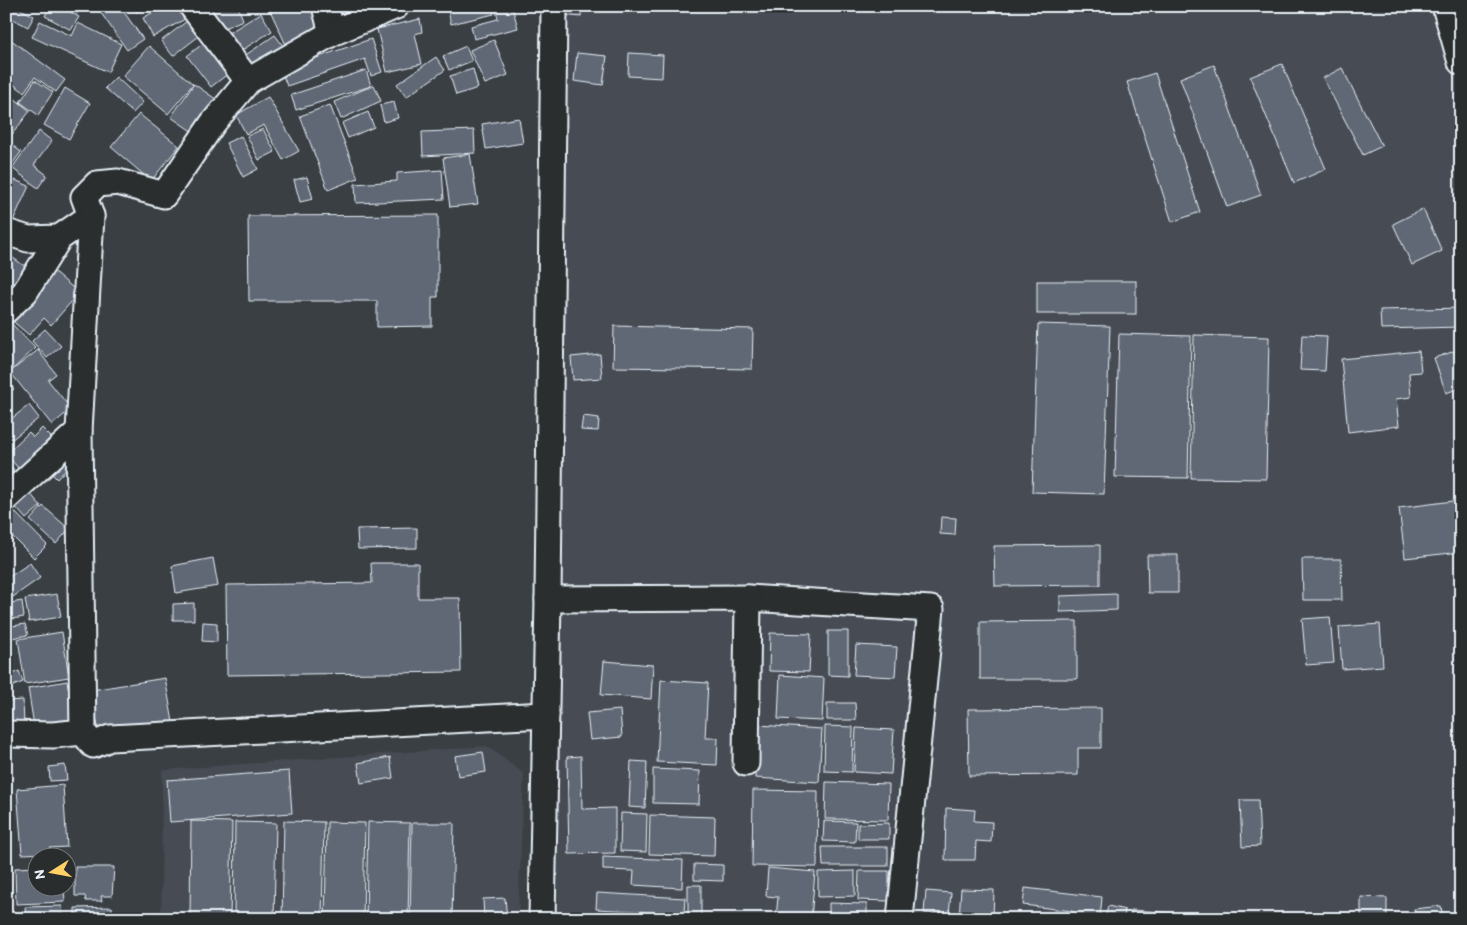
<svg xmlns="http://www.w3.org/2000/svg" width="1467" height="925" font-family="Itim,sans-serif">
  <rect width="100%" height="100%" fill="#3a3f44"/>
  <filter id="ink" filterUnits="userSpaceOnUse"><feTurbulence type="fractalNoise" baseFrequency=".02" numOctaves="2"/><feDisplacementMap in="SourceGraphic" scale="10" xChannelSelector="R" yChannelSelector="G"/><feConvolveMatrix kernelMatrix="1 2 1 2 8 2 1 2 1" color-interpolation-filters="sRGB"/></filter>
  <g filter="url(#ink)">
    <g fill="#464b53">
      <polygon points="555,6 1461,6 1461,919 547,919"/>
      <polygon points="487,746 524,774 518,919 161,919 162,770"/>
    </g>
    <g fill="#616876" stroke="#e8f1f8">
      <polygon points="6,6 15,6 34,16 28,27 6,15"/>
      <polygon points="50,6 60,6 79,17 71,30 45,16"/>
      <polygon points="65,6 81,6 77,14"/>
      <polygon points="96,6 123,6 121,8 143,39 127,50"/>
      <polygon points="134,6 154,6 136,12"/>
      <polygon points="164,6 178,6 185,19 153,37 143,18"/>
      <polygon points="201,6 238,6 243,20 212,33"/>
      <polygon points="268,6 290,6 292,11 303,6 313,6 324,29 287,47"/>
      <polygon points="331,6 347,6 351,20 336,24"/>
      <polygon points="447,6 492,6 494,14 451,24"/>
      <polygon points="495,6 512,6 518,28 474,39 471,26 498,19"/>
      <polygon points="562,6 582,6 581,17 562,15"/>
      <polygon points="261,13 272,31 233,56 222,37"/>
      <polygon points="191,18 203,33 173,56 161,41"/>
      <polygon points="420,19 422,32 415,34 422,64 387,72 377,29"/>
      <polygon points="40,21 72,36 78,23 121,44 108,72 32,37"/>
      <polygon points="275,35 287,51 249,78 237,61"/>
      <polygon points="6,36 65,80 56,92 35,77 24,92 6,79"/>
      <polygon points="371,39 382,72 371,76 365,59 287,86 281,70"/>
      <polygon points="494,40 508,75 485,84 470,50"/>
      <polygon points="205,42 229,73 211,87 187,56"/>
      <polygon points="149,46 193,84 168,114 123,76"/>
      <polygon points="466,46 472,61 449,70 443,56"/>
      <polygon points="577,53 607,56 603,85 574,81"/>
      <polygon points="629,53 663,55 662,78 628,76"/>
      <polygon points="436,57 445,70 406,97 397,84"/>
      <polygon points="1282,64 1326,169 1294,183 1250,77"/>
      <polygon points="1214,65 1261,195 1227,207 1180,78"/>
      <polygon points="1342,68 1382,146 1363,155 1323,78"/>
      <polygon points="473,69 478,88 456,95 450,76"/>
      <polygon points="366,70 371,86 296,110 291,95"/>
      <polygon points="1155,73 1200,212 1172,222 1127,82"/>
      <polygon points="116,77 143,102 133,113 105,88"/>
      <polygon points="35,80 53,92 38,115 20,102"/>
      <polygon points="194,84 223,104 200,137 171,117"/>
      <polygon points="374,85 381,101 341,119 334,102"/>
      <polygon points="65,88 90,103 69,139 44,125"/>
      <polygon points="9,94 30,111 7,141 21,152 10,167 6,164 6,98"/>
      <polygon points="268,97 299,151 283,160 264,125 246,134 236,115"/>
      <polygon points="394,102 398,118 384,122 380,105"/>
      <polygon points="330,105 358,178 328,190 300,116"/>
      <polygon points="368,112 374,127 348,138 342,123"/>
      <polygon points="139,114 179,146 151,181 111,147"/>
      <polygon points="519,118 523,143 486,149 482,124"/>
      <polygon points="263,129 275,152 259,160 247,136"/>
      <polygon points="474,130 475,153 423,156 422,132"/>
      <polygon points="39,131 52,141 34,165 47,175 38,188 12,168"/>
      <polygon points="241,136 258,169 243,177 226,143"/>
      <polygon points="470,154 478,204 450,207 443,158"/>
      <polygon points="442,170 444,199 356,203 355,184 397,181 397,173"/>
      <polygon points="307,177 313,199 300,202 294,180"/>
      <polygon points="15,180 29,186 11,225 6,223 6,185 11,188"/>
      <polygon points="1423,209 1442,251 1412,265 1393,224"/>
      <polygon points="438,215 438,297 432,297 432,326 377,327 377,301 249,301 248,216"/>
      <polygon points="6,253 26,267 9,291 6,289"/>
      <polygon points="51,269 79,293 51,325 44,318 29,335 9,318"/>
      <rect x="1037" y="281" width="99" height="33"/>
      <polygon points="1461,308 1461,327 1381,329 1380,310"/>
      <polygon points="8,320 35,348 6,376 6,321"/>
      <polygon points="1038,324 1110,326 1104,494 1032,492"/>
      <polygon points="614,326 753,329 752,369 613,367"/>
      <polygon points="45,329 61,346 47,358 32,341"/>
      <polygon points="1119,334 1191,336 1188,478 1115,477"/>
      <polygon points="1194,335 1269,337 1266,479 1191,478"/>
      <polygon points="1302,335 1327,336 1325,371 1300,370"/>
      <polygon points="1461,349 1461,399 1457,389 1446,393 1434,358"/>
      <polygon points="38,350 56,374 48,380 71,409 52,425 10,372"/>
      <polygon points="1419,351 1421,372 1409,373 1411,397 1396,399 1399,426 1348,432 1341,359"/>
      <polygon points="600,354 602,378 573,380 571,357"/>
      <polygon points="6,380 14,389 6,396"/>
      <polygon points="29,405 39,418 6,444 6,423"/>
      <polygon points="583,416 599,418 598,431 581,430"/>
      <polygon points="42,428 51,437 19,469 6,454 29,432 33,437"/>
      <polygon points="68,447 78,457 57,479 47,469"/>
      <polygon points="6,460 14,470 6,477"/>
      <polygon points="28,491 41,506 26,519 13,504"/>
      <polygon points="1461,500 1461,552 1405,558 1399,508"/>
      <polygon points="43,506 69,529 56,544 30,520"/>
      <polygon points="10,507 47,545 34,558 6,530 6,511"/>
      <polygon points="941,517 956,518 955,535 940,534"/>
      <polygon points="417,528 417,548 358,549 357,529"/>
      <polygon points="1100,545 1100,585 995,586 994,546"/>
      <polygon points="1147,555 1178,555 1178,593 1148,593"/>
      <polygon points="213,558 218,586 176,593 172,566"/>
      <polygon points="1302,559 1341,559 1342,600 1303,600"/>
      <polygon points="30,563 40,578 13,597 6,587 6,579"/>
      <polygon points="371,563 418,563 418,598 460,598 461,672 227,675 226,585 372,583"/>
      <polygon points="57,594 61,617 29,622 25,599"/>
      <polygon points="1117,594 1117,610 1060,612 1060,596"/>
      <polygon points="22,601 24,617 6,620 6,604"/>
      <polygon points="194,603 194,620 173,620 173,604"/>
      <polygon points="1330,617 1334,663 1306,665 1302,619"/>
      <polygon points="1077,621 1077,679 980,679 980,622"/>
      <polygon points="203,622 217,623 217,642 202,641"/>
      <polygon points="25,624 28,635 6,639 6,627"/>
      <polygon points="1380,624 1383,666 1342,669 1339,627"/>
      <polygon points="828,631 848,631 848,676 828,675"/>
      <polygon points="62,632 69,677 25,684 18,639"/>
      <polygon points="770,633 811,634 809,672 769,671"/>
      <polygon points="856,645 897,647 895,677 854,675"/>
      <polygon points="604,661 653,665 651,699 601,695"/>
      <polygon points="9,665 13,674 19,671 23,682 6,689 6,666"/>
      <polygon points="780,675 824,678 822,721 778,719"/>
      <polygon points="165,678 173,722 99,734 92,690"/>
      <polygon points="661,680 708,683 705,738 718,738 717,765 657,762"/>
      <polygon points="67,681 74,719 34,726 28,688"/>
      <polygon points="23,700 24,724 6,725 6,701"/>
      <polygon points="827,703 855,703 856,720 827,720"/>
      <polygon points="1101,708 1101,748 1078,748 1078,775 969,776 968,709"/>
      <polygon points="620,710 622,737 590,740 587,713"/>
      <polygon points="758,725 822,729 819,782 755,778"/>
      <polygon points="825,726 853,727 852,772 824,771"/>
      <polygon points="856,728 894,730 891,774 854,772"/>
      <polygon points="483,752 486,772 458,776 455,756"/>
      <polygon points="581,756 582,809 615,808 615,853 569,854 567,757"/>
      <polygon points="390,757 393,778 361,783 358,763"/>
      <polygon points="631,761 647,762 645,808 629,807"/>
      <polygon points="65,765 67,780 50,781 49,767"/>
      <polygon points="653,769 700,771 699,804 653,803"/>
      <polygon points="289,771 292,813 170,822 167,780"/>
      <polygon points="826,782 889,784 888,820 825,819"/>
      <polygon points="63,785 67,847 49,848 49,853 22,854 17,789"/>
      <polygon points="753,790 818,791 817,867 752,866"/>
      <polygon points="6,798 10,798 11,815 6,815"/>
      <polygon points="1240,800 1258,800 1260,846 1242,847"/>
      <polygon points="946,808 975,810 974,821 992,822 991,842 976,841 975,860 945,860"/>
      <polygon points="621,813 647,814 646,852 620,851"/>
      <polygon points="650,815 715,817 714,856 649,854"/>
      <polygon points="6,818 10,818 11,834 6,835"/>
      <polygon points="191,821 232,822 230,919 190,919"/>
      <polygon points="284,821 324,822 322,919 282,919"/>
      <polygon points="824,821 856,822 855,842 823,841"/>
      <polygon points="235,822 276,823 274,919 234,919"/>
      <polygon points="327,822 365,823 363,919 325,919"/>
      <polygon points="368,822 410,823 408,919 366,919"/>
      <polygon points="412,823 454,823 452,919 410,919"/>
      <polygon points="889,823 889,839 858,839 858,824"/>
      <polygon points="822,847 888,847 888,866 823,866"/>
      <polygon points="6,857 10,874 6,875"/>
      <polygon points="603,857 683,860 682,888 633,885 634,871 603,870"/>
      <polygon points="694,864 723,865 723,881 694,880"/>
      <polygon points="38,867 38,888 64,888 65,902 16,904 15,868"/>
      <polygon points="75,867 114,867 112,896 101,896 102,901 86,901 85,896 75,896"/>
      <polygon points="768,868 815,872 811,919 776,918 778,897 766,896"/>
      <polygon points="855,871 855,896 818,897 818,872"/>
      <polygon points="859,871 889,871 889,901 858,900"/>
      <polygon points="688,885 701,885 701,917 688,916"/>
      <polygon points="9,886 10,910 6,911 6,887"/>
      <polygon points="1025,888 1102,897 1100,919 1071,919 1072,911 1023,905"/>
      <polygon points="961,889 994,890 993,919 959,918"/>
      <polygon points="926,891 951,893 949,915 924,913"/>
      <polygon points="597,893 685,898 684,914 596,909"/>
      <polygon points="1361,897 1387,898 1387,919 1361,919"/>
      <polygon points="505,898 507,919 484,919 483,899"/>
      <polygon points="829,903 867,904 867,919 829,919"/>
      <polygon points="62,906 63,919 26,919 25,907"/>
      <polygon points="1108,906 1125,910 1124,919 1105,919"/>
      <polygon points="1441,906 1443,919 1415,919 1414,909"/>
      <polygon points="112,907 113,919 75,919 75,908"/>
      <polygon points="1131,910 1176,913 1176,919 1130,919"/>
      <polygon points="604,914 650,917 650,919 604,919"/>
      <polygon points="653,916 686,918 686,919 653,919"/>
    </g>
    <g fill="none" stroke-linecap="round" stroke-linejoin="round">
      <defs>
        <g id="minor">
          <polyline points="192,6 248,81"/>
          <polyline points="325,6 332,33"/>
          <polyline points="1445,6 1461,62"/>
          <polyline points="6,232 28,239 59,238"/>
          <polyline points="6,310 25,292 59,238 91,216 84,197 97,184 118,182 164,195 213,123 248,81 332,33 396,6"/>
          <polyline points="6,498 79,431"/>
          <polyline points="748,598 931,609 900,919"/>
          <polyline points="548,599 748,598 746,763"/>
          <polyline points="83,732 93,745 110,738 546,715"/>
          <polyline points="6,734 53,735 83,732 79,431 91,216"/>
          <polyline points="542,919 548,599 554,6"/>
        </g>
      </defs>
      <use href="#minor" stroke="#e8f1f8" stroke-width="29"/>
      <use href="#minor" stroke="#2a2d2e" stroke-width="25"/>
    </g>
  </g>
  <rect width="1467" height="925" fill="none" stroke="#2a2d2e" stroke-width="25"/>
  <rect x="12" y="12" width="1442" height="900" fill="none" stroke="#e8f1f8" stroke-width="2" filter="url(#ink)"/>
  <g transform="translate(52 872) rotate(259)"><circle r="24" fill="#2a2d2e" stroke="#767b7f"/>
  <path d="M0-4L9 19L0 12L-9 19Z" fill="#ffd166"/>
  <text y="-8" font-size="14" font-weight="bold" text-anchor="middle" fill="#e8f1f8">N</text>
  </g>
</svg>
